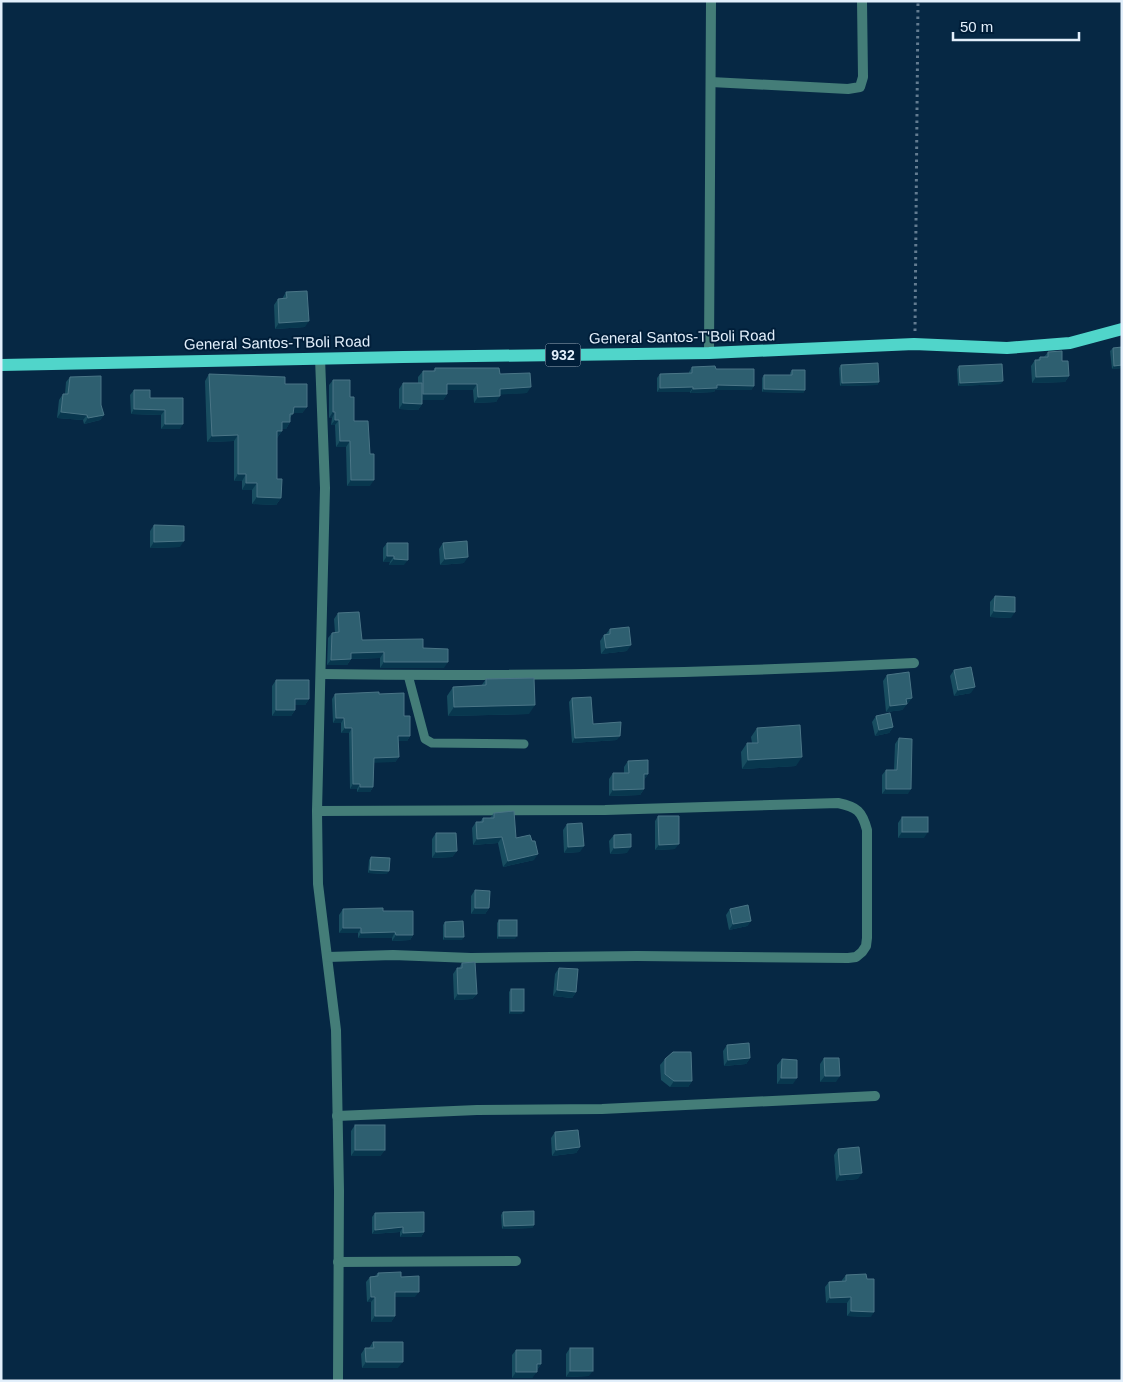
<svg xmlns="http://www.w3.org/2000/svg" width="1123" height="1382" font-family="Arial,sans-serif">
  <rect width="100%" height="100%" fill="#062844"/>
  <g fill="none" stroke-linecap="round" stroke-linejoin="round">
    <polyline stroke="#637c91" stroke-width="3" stroke-dasharray="2.5 4" stroke-linecap="butt" points="915,331 918,1"/>
    <polyline stroke="#447d78" stroke-width="9" points="408,675 425,739 432,743 524,744"/>
    <g stroke="#447d78" stroke-width="10">
      <polyline points="711,82 848,89 860,87 863,77 862,1"/>
      <polyline points="709,353 711,1"/>
      <polyline points="320,358 325,488 317,811 318,884 336,1030 339,1191 338,1381"/>
      <path d="M321,674C519,677 716,673 914,663"/>
      <path d="M317,811L605,810L838,803C857,807 862,811 867,830V938L866,946L862,952L856,957L848,958L637,956L471,958L393,955L328,957"/>
      <polyline points="337,1116 477,1110 602,1109 875,1096"/>
      <polyline points="338,1262 516,1261"/>
    </g>
    <polyline stroke="#50d5ca" stroke-width="12" points="1,365 403,357 709,353 914,344 1007,348 1070,343 1122,329"/>
  </g>
  <g fill="#184d60">
    <polygon points="286,292 305,327 275,329 274,305 278,299 282,299"/>
    <polygon points="1122,347 1122,368 1112,369 1110,351 1113,348"/>
    <polygon points="1048,352 1062,361 1069,376 1065,382 1032,383 1031,366 1035,360 1037,360 1040,357 1044,357"/>
    <polygon points="841,365 879,382 877,385 840,386 839,368"/>
    <polygon points="959,366 1001,384 958,386 957,369"/>
    <polygon points="692,367 716,369 754,386 751,390 715,390 714,392 690,393 690,392 657,392 657,378 660,374 689,373 689,372"/>
    <polygon points="435,368 500,374 527,393 500,394 496,402 474,403 473,390 447,390 447,394 443,400 422,400 422,404 418,410 399,409 399,389 403,383 418,383 418,377 423,371 433,371"/>
    <polygon points="792,370 805,390 803,393 762,392 762,378 764,375 790,375 790,373"/>
    <polygon points="209,374 285,384 307,407 302,413 293,413 290,418 290,422 286,429 282,429 282,431 277,438 277,479 281,498 276,505 252,504 252,490 242,490 242,481 234,481 234,441 207,442 205,381"/>
    <polygon points="70,377 101,405 104,415 100,420 84,424 83,420 57,418 59,400 63,394 65,394 66,382"/>
    <polygon points="333,380 350,397 354,421 370,486 347,486 346,447 336,447 335,425 331,425 332,418 329,418 329,385"/>
    <polygon points="134,390 150,398 183,398 180,429 161,429 161,415 131,414 130,395"/>
    <polygon points="154,525 180,547 150,548 150,531"/>
    <polygon points="387,543 404,565 389,565 390,562 383,562 383,548"/>
    <polygon points="443,543 464,563 440,565 439,549"/>
    <polygon points="995,596 1011,618 990,617 990,602"/>
    <polygon points="338,613 362,640 423,648 444,668 380,668 380,658 351,659 347,665 327,665 328,638 332,633 335,633 334,619"/>
    <polygon points="610,629 627,651 601,654 600,641 604,635 606,634"/>
    <polygon points="954,670 971,693 954,696 950,676"/>
    <polygon points="887,675 912,698 902,710 886,712 883,681"/>
    <polygon points="486,679 529,714 448,716 447,696 453,687 481,686"/>
    <polygon points="276,680 309,699 305,705 295,705 295,710 291,716 272,716 272,686"/>
    <polygon points="335,694 379,694 404,716 410,736 407,741 398,741 399,757 395,762 374,762 373,787 370,792 357,792 357,789 350,789 349,733 341,733 341,723 333,723 332,699"/>
    <polygon points="572,698 593,724 617,740 572,743 569,702"/>
    <polygon points="876,716 893,727 889,733 875,736 872,722"/>
    <polygon points="757,728 796,766 742,769 741,752 747,743 752,743 751,737"/>
    <polygon points="899,738 908,794 882,794 882,775 886,770 894,770 895,744"/>
    <polygon points="628,761 648,774 644,780 644,789 640,795 609,796 609,779 613,773 624,773 624,767"/>
    <polygon points="494,813 516,838 534,860 503,867 498,843 473,845 472,828 476,822 480,822 483,818 490,818"/>
    <polygon points="658,816 675,849 655,850 655,821"/>
    <polygon points="902,817 924,838 898,838 898,823"/>
    <polygon points="567,824 580,852 564,853 563,830"/>
    <polygon points="436,833 457,851 452,857 432,858 432,839"/>
    <polygon points="614,835 627,853 610,854 609,841"/>
    <polygon points="371,857 387,874 368,873 369,860"/>
    <polygon points="475,890 489,908 485,914 471,914 471,896"/>
    <polygon points="343,909 383,911 413,935 410,940 392,941 392,938 358,938 358,933 339,933 339,915"/>
    <polygon points="730,909 751,921 747,926 729,930 726,915"/>
    <polygon points="499,920 515,939 497,939 497,923"/>
    <polygon points="445,922 462,940 443,940 443,925"/>
    <polygon points="462,963 477,994 472,999 454,1000 453,974 457,968 459,968"/>
    <polygon points="559,968 576,992 572,998 553,996 555,974"/>
    <polygon points="511,989 522,1014 509,1014 509,992"/>
    <polygon points="727,1045 750,1058 746,1064 724,1066 723,1051"/>
    <polygon points="824,1058 836,1082 820,1082 820,1064"/>
    <polygon points="665,1059 692,1081 688,1087 670,1087 661,1080 660,1065"/>
    <polygon points="782,1059 793,1084 777,1084 777,1065"/>
    <polygon points="355,1125 385,1150 380,1156 351,1156 351,1131"/>
    <polygon points="555,1132 580,1147 576,1153 552,1156 551,1138"/>
    <polygon points="838,1149 858,1179 836,1181 834,1155"/>
    <polygon points="503,1212 534,1225 532,1228 502,1229 501,1215"/>
    <polygon points="375,1213 424,1232 421,1237 400,1237 400,1232 372,1234 372,1217"/>
    <polygon points="378,1273 401,1277 415,1297 395,1297 395,1316 391,1322 371,1322 371,1302 367,1302 366,1282 370,1277 375,1276"/>
    <polygon points="846,1275 871,1317 847,1316 847,1303 826,1303 825,1287 829,1282 842,1281 842,1280"/>
    <polygon points="373,1342 398,1368 362,1368 361,1354 365,1348 369,1348"/>
    <polygon points="570,1348 589,1376 566,1377 566,1354"/>
    <polygon points="516,1350 541,1364 532,1378 512,1378 512,1355"/>
  </g>
  <g fill="#08374e">
    <polygon points="309,321 305,327 275,329 279,323"/>
    <polygon points="1122,365 1122,368 1112,369 1114,366"/>
    <polygon points="1069,376 1065,382 1032,383 1036,377"/>
    <polygon points="1003,381 1001,384 958,386 960,383"/>
    <polygon points="879,382 877,385 840,386 842,383"/>
    <polygon points="447,384 477,384 473,390 443,390"/>
    <polygon points="717,385 754,386 751,390 715,390 714,392 690,393 693,389"/>
    <polygon points="531,387 527,393 496,395 500,389"/>
    <polygon points="693,387 690,392 657,392 660,388"/>
    <polygon points="764,389 805,390 803,393 762,392"/>
    <polygon points="423,394 447,394 443,400 419,400"/>
    <polygon points="500,396 496,402 474,403 478,397"/>
    <polygon points="403,403 422,404 418,410 399,409"/>
    <polygon points="294,407 307,407 302,413 289,413"/>
    <polygon points="134,409 165,410 161,415 131,414"/>
    <polygon points="61,412 87,415 83,420 57,418"/>
    <polygon points="333,412 335,412 332,418 329,418"/>
    <polygon points="104,415 100,420 84,424 88,418"/>
    <polygon points="335,420 339,420 335,425 331,425"/>
    <polygon points="282,422 290,422 286,429 277,429"/>
    <polygon points="165,424 183,424 180,429 161,429"/>
    <polygon points="277,431 282,431 277,438"/>
    <polygon points="238,435 234,441 207,442 212,436"/>
    <polygon points="340,441 350,441 346,447 336,447"/>
    <polygon points="238,474 246,474 242,481 234,481"/>
    <polygon points="351,480 374,480 370,486 347,486"/>
    <polygon points="246,483 257,483 252,490 242,490"/>
    <polygon points="257,497 281,498 276,505 252,504"/>
    <polygon points="184,541 180,547 150,548 154,542"/>
    <polygon points="387,556 394,556 390,562 383,562"/>
    <polygon points="468,557 464,563 440,565 445,559"/>
    <polygon points="394,559 408,560 404,565 389,565"/>
    <polygon points="994,611 1015,612 1011,618 990,617"/>
    <polygon points="631,645 627,651 601,654 606,648"/>
    <polygon points="384,652 380,658 347,659 351,653"/>
    <polygon points="351,659 347,665 327,665 331,660"/>
    <polygon points="384,662 448,662 444,668 380,668"/>
    <polygon points="975,687 971,693 954,696 958,690"/>
    <polygon points="912,698 902,710 886,712 890,706 906,699"/>
    <polygon points="295,699 309,699 305,705 290,705"/>
    <polygon points="535,705 529,714 448,716 454,707"/>
    <polygon points="276,710 295,710 291,716 272,716"/>
    <polygon points="336,718 344,718 341,723 333,723"/>
    <polygon points="893,727 889,733 875,736 879,730"/>
    <polygon points="345,728 352,728 349,733 341,733"/>
    <polygon points="398,736 410,736 407,741 395,741"/>
    <polygon points="620,736 617,740 572,743 575,738"/>
    <polygon points="399,757 395,762 371,763 374,758"/>
    <polygon points="802,757 796,766 742,769 748,760"/>
    <polygon points="644,774 648,774 644,780"/>
    <polygon points="353,784 360,784 357,789 350,789"/>
    <polygon points="360,787 373,787 370,792 357,792"/>
    <polygon points="644,789 640,795 609,796 613,790"/>
    <polygon points="886,789 911,789 908,794 882,794"/>
    <polygon points="902,832 928,832 924,838 898,838"/>
    <polygon points="502,837 498,843 473,845 477,839"/>
    <polygon points="679,844 675,849 655,850 659,845"/>
    <polygon points="584,846 580,852 564,853 568,847"/>
    <polygon points="631,847 627,853 610,854 614,848"/>
    <polygon points="457,851 452,857 432,858 436,852"/>
    <polygon points="538,854 534,860 503,867 508,861"/>
    <polygon points="370,870 389,871 387,874 368,873"/>
    <polygon points="475,908 489,908 485,914 471,914"/>
    <polygon points="751,921 747,926 729,930 733,924"/>
    <polygon points="343,928 361,928 358,933 339,933"/>
    <polygon points="395,932 392,938 358,938 361,933"/>
    <polygon points="396,935 413,935 410,940 392,941"/>
    <polygon points="499,936 517,936 515,939 497,939"/>
    <polygon points="445,937 464,937 462,940 443,940"/>
    <polygon points="557,990 576,992 572,998 553,996"/>
    <polygon points="458,994 477,994 472,999 454,1000"/>
    <polygon points="511,1011 524,1011 522,1014 509,1014"/>
    <polygon points="750,1058 746,1064 724,1066 728,1060"/>
    <polygon points="825,1076 840,1076 836,1082 820,1082"/>
    <polygon points="781,1078 797,1078 793,1084 777,1084"/>
    <polygon points="674,1081 692,1081 688,1087 670,1087"/>
    <polygon points="580,1147 576,1153 552,1156 556,1150"/>
    <polygon points="355,1150 385,1150 380,1156 351,1156"/>
    <polygon points="862,1173 858,1179 836,1181 840,1175"/>
    <polygon points="534,1225 532,1228 502,1229 504,1226"/>
    <polygon points="403,1227 400,1232 372,1234 375,1230"/>
    <polygon points="424,1232 421,1237 400,1237 403,1233"/>
    <polygon points="395,1292 419,1292 415,1297 391,1297"/>
    <polygon points="371,1297 375,1297 371,1302 367,1302"/>
    <polygon points="851,1297 847,1303 826,1303 830,1298"/>
    <polygon points="851,1311 874,1312 871,1317 847,1316"/>
    <polygon points="375,1316 395,1316 391,1322 371,1322"/>
    <polygon points="366,1362 403,1362 398,1368 362,1368"/>
    <polygon points="537,1364 541,1364 537,1370"/>
    <polygon points="570,1371 593,1371 589,1376 566,1377"/>
    <polygon points="516,1372 537,1372 532,1378 512,1378"/>
  </g>
  <g fill="#2e5f70" stroke="#4a7586">
    <polygon points="307,291 309,321 279,323 278,299 287,298 286,292"/>
    <polygon points="1122,347 1122,365 1114,366 1113,348"/>
    <polygon points="1062,351 1062,361 1068,361 1069,376 1036,377 1035,360 1040,360 1040,357 1048,357 1048,352"/>
    <polygon points="878,363 879,382 842,383 841,365"/>
    <polygon points="1002,364 1003,381 960,383 959,366"/>
    <polygon points="715,366 716,369 754,369 754,386 717,385 717,388 693,389 693,387 660,388 660,374 692,373 692,367"/>
    <polygon points="435,368 499,368 500,374 530,373 531,387 500,389 500,396 478,397 477,384 447,384 447,394 423,394 423,371 435,371"/>
    <polygon points="792,370 805,370 805,390 764,389 764,375 792,375"/>
    <polygon points="209,374 285,377 285,384 307,384 307,407 294,407 293,414 290,414 290,422 282,422 282,431 277,431 277,479 282,479 281,498 257,497 257,483 246,483 246,474 238,474 238,435 212,436"/>
    <polygon points="101,376 101,405 104,415 88,418 87,415 61,412 63,394 68,394 70,377"/>
    <polygon points="333,380 350,380 350,397 354,397 354,421 368,421 370,454 374,454 374,480 351,480 350,441 340,441 339,420 335,420 335,412 333,412"/>
    <polygon points="403,383 422,383 422,404 403,403"/>
    <polygon points="134,390 150,390 150,398 183,398 183,424 165,424 165,410 134,409"/>
    <polygon points="154,525 184,526 184,541 154,542"/>
    <polygon points="467,541 468,557 445,559 443,543"/>
    <polygon points="387,543 408,543 408,560 394,559 394,556 387,556"/>
    <polygon points="995,596 1015,597 1015,612 994,611"/>
    <polygon points="359,612 362,640 423,639 423,648 448,649 448,662 384,662 384,652 351,653 351,659 331,660 332,633 339,632 338,613"/>
    <polygon points="629,627 631,645 606,648 604,635 610,634 610,629"/>
    <polygon points="971,667 975,687 958,690 954,670"/>
    <polygon points="909,672 912,698 906,699 907,704 890,706 887,675"/>
    <polygon points="534,678 535,705 454,707 453,687 486,685 486,679"/>
    <polygon points="276,680 309,680 309,699 295,699 295,710 276,710"/>
    <polygon points="379,692 379,694 404,693 404,716 410,716 410,736 398,736 399,757 374,758 373,787 360,787 360,784 353,784 352,728 345,728 344,718 336,718 335,694"/>
    <polygon points="591,697 593,724 621,722 620,736 575,738 572,698"/>
    <polygon points="890,713 893,727 879,730 876,716"/>
    <polygon points="800,725 802,757 748,760 747,743 758,743 757,728"/>
    <polygon points="899,738 912,739 911,789 886,789 886,770 897,770"/>
    <polygon points="648,760 648,774 644,774 644,789 613,790 613,773 629,773 628,761"/>
    <polygon points="514,811 516,838 530,835 532,841 535,841 538,854 508,861 502,837 477,839 476,822 483,822 483,818 494,818 494,813"/>
    <polygon points="658,816 679,816 679,844 659,845"/>
    <rect x="902" y="817" width="26" height="15"/>
    <polygon points="582,823 584,846 568,847 567,824"/>
    <polygon points="436,833 456,833 457,851 436,852"/>
    <polygon points="631,834 631,847 614,848 614,835"/>
    <polygon points="371,857 390,858 389,871 370,870"/>
    <polygon points="475,890 490,891 489,908 475,908"/>
    <polygon points="748,905 751,921 733,924 730,909"/>
    <polygon points="383,908 383,911 413,911 413,935 396,935 395,932 361,933 361,928 343,928 343,909"/>
    <rect x="499" y="920" width="18" height="16"/>
    <polygon points="463,921 464,937 445,937 445,922"/>
    <polygon points="475,962 477,994 458,994 457,968 462,968 462,963"/>
    <polygon points="559,968 578,969 576,992 557,990"/>
    <rect x="511" y="989" width="13" height="22"/>
    <polygon points="749,1043 750,1058 728,1060 727,1045"/>
    <polygon points="673,1052 691,1052 692,1081 674,1081 665,1074 665,1059"/>
    <polygon points="824,1058 839,1058 840,1076 825,1076"/>
    <polygon points="782,1059 797,1060 797,1078 781,1078"/>
    <rect x="355" y="1125" width="30" height="25"/>
    <polygon points="578,1130 580,1147 556,1150 555,1132"/>
    <polygon points="859,1147 862,1173 840,1175 838,1149"/>
    <polygon points="534,1211 534,1225 504,1226 503,1212"/>
    <polygon points="424,1212 424,1232 403,1233 403,1227 375,1230 375,1213"/>
    <polygon points="401,1272 401,1277 419,1276 419,1292 395,1292 395,1316 375,1316 375,1297 371,1297 370,1277 378,1276 378,1273"/>
    <polygon points="866,1274 867,1279 874,1279 874,1312 851,1311 851,1297 830,1298 829,1282 846,1281 846,1275"/>
    <polygon points="373,1342 403,1342 403,1362 366,1362 365,1348 374,1348"/>
    <rect x="570" y="1348" width="23" height="23"/>
    <polygon points="516,1350 541,1350 541,1364 537,1364 537,1372 516,1372"/>
  </g>
  <g text-anchor="middle" stroke-width="4" stroke-linejoin="round" paint-order="stroke">
    <rect fill="#001e39" stroke="#9eb0c1" stroke-width="1" x="545.5" y="343.5" width="35" height="23" rx="4"/>
    <g font-size="14" font-weight="bold" fill="#e2effb">
      <text x="563" y="360">932</text>
    </g>
    <g font-size="15" fill="#e2effb" stroke="#001e39">
      <text transform="translate(682 337) rotate(-1)" y="5">General Santos-T'Boli Road</text>
      <text transform="translate(277 343) rotate(-1)" y="5">General Santos-T'Boli Road</text>
    </g>
  </g>
  <rect width="1123" height="1382" fill="none" stroke="#e2effb" stroke-width="5"/>
  <path d="M953 32v8h126v-8" fill="none" stroke="#e2effb" stroke-width="2.5"/>
  <text x="960" y="32" font-size="15" fill="#e2effb" stroke="#001e39" stroke-width="4" paint-order="stroke">50 m</text>
</svg>
